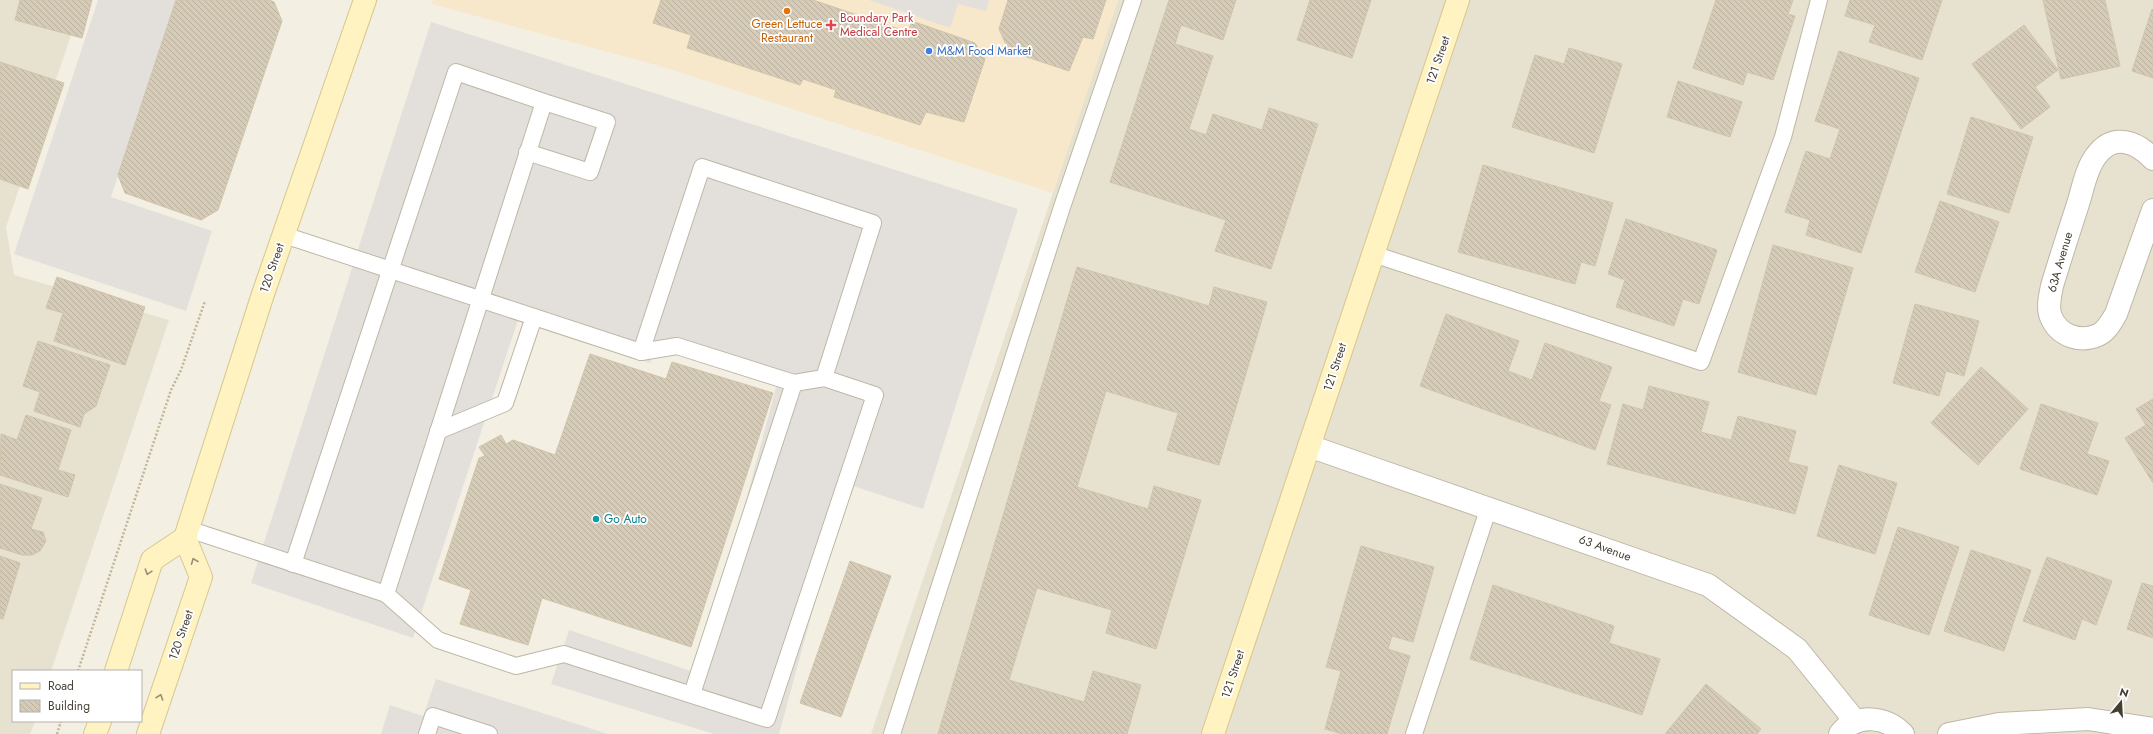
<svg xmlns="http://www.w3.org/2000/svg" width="2153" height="734" font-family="Jost,sans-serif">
  <defs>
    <pattern id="building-back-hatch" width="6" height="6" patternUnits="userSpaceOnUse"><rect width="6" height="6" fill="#d5cbb7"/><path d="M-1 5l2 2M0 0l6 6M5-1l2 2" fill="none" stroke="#b8af9e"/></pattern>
  </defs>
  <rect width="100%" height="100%" fill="#f3efe3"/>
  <g fill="#e7e1d0">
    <polygon points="0,0 83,0 6,227 14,275 169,320 51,671 13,671 13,721 35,721 30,734 0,734"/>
    <polygon points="1118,0 2153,0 2153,734 871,734"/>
  </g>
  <polygon fill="#f7e7cb" points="433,0 1118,0 1053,193 660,66 432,4"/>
  <g fill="#e3e0dc">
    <polygon points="98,0 176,0 111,197 212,231 186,311 14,254"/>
    <polygon points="869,0 989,0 986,11 958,4 950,28"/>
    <polygon points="431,22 1018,209 923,509 847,484 779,734 714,734 551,684 569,630 700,674 778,380 656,345 650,363 519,317 413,638 251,583"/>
    <polygon points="436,679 608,734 381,734 390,705 423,716"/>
  </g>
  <g fill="url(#building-back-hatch)" stroke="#d0c4aa">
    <polygon points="20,0 92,0 82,38 15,20"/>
    <polygon points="176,0 269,0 274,2 282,21 218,210 201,220 125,193 118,175"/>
    <polygon points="661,0 813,0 908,32 912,21 975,43 985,59 964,122 926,112 920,125 834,97 836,90 803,79 800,85 687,48 691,35 653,23"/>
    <polygon points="1008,0 1106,0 1093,39 1083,37 1069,71 1009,51 999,29"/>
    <polygon points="1169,0 1236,0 1223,40 1181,25 1175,44 1213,56 1189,129 1206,135 1213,114 1262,130 1269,108 1318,124 1271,269 1215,251 1226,220 1110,182"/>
    <polygon points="1310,0 1371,0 1352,58 1297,40"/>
    <polygon points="1716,0 1793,0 1788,14 1795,16 1773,80 1747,72 1743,85 1693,68"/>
    <polygon points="1850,0 1942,0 1922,60 1869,42 1875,25 1845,16"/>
    <polygon points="2043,0 2105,0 2120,66 2061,79"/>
    <polygon points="2152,9 2153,10 2153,78 2132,71"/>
    <polygon points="2024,25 2058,70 2035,87 2050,107 2021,129 1972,64"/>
    <polygon points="1569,48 1622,64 1594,153 1512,127 1535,55 1564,64"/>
    <polygon points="1839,51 1919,78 1861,253 1806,235 1810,220 1785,212 1806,151 1830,159 1840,129 1815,121"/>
    <polygon points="0,62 64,83 28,189 0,179"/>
    <polygon points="1678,81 1742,102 1730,137 1667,117"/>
    <polygon points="1971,117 2033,137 2009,213 1947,194"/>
    <polygon points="1483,165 1613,203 1595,266 1581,262 1575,284 1458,252"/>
    <polygon points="1940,201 1999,222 1975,292 1915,272"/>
    <polygon points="1626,219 1717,250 1699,304 1683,299 1674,326 1616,307 1625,280 1608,274"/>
    <polygon points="1773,245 1853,268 1816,395 1738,372"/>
    <polygon points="1077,267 1209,306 1214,287 1267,302 1219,465 1167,450 1178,413 1106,391 1077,487 1148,509 1154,486 1201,500 1156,649 1106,633 1112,610 1037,588 1009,680 1084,702 1093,671 1141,685 1127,734 938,734"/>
    <polygon points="57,277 145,307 125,365 54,341 63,313 46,308"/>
    <polygon points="1915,304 1979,321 1964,376 1946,371 1939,396 1893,383"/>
    <polygon points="1446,314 1519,341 1508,371 1532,380 1545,343 1612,367 1599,401 1611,405 1595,450 1420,386"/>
    <polygon points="38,341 110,365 96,406 84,414 80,427 34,411 40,392 23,386"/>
    <polygon points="590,354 666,379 672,362 773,393 691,647 542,598 528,645 460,624 471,590 439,579 479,458 485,456 479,447 501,435 506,444 513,440 555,455"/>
    <polygon points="1981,367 2028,409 1978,465 1931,423"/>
    <polygon points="1649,386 1709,402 1701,432 1731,440 1738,416 1796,431 1788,462 1808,467 1795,514 1607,464 1623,404 1643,410"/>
    <polygon points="2153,399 2153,483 2125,438 2146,425 2136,409"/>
    <polygon points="2041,404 2098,423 2087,454 2109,461 2097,495 2020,469"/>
    <polygon points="26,415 71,430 58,470 75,475 68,497 0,475 1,434 17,440"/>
    <polygon points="1839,465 1897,483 1875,554 1817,536"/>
    <polygon points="0,484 42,498 31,529 43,532 46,541 40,551 32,555 22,555 0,548"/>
    <polygon points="1898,527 1959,547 1929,635 1869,615"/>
    <polygon points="1361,546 1434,567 1413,642 1392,636 1388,649 1410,656 1387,734 1342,734 1325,729 1341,671 1326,667"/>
    <polygon points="1971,550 2031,570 2004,651 1944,631"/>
    <polygon points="0,556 20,563 3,619 0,618"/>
    <polygon points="2047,557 2112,581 2096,625 2082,619 2075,640 2023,621"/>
    <polygon points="850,561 891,576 841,717 800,703"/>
    <polygon points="2142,583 2153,586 2153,638 2127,629"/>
    <polygon points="1493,585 1614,626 1609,643 1660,659 1642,715 1470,659"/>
    <polygon points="1706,684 1761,729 1757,734 1665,734"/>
  </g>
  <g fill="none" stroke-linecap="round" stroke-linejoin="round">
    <defs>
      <g id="lane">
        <polyline points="527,152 590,172 607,122 544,102"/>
        <polyline points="284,235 641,352 702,167 873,223 824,378"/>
        <polyline points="1373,254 1701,362 1783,137 1819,0"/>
        <polyline points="641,352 677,346 794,383"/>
        <polyline points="438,431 505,403 534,317"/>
        <polyline points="188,529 386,594 438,640 516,666 564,654 767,719 875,395 824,378 794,383 692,694"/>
        <polyline points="293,564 456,72 544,102 386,594"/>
        <polyline points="427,734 433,716 489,734"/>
        <polyline points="892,734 1062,207 1133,0"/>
        <polyline points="1414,734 1489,507"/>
      </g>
      <g id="street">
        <path d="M2153,159C2137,142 2113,132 2096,156C2086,169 2083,188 2078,204C2069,232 2060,259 2052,286C2050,296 2047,308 2051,317C2059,336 2080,343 2098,335C2107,331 2111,322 2116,314L2153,210"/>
        <polyline points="1309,446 1708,585 1797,649 1856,722"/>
        <path d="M1840,734C1856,713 1886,716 1903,734"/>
        <polyline points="1949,734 1999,724 2088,719 2153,729"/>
      </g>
      <g id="secondary">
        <polyline points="116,671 152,560 185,538 263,294 365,0"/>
        <polyline points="95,734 100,721"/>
        <polyline points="148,734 201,577 185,538"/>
        <polyline points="1213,734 1458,0"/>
      </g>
    </defs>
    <use href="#lane" stroke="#bfb7a5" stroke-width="18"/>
    <use href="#street" stroke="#bfb7a5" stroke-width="24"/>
    <use href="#secondary" stroke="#d6c78f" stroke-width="24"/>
    <g stroke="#c2b495" stroke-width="2.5" stroke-dasharray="2 2" stroke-linecap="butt">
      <polyline points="78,671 171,390 181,370 205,301"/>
      <polyline points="57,734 61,721"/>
    </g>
    <use href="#lane" stroke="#fff" stroke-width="16"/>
    <use href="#street" stroke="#fff" stroke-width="22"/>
    <use href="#secondary" stroke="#fff3c1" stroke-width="22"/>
  </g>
  <defs><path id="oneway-chevron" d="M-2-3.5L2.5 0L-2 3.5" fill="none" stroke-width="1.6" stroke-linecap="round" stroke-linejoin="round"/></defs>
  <g stroke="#999073">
    <use href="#oneway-chevron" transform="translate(194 561) rotate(-112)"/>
    <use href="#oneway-chevron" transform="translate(148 572) rotate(108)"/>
    <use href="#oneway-chevron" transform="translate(160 697) rotate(-71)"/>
  </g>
  <circle fill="#e8710a" stroke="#fff" stroke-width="1.5" cx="787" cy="11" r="4"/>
  <path fill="#e0444e" stroke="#fff" stroke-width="1.5" d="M829 19h4v4h4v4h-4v4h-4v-4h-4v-4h4z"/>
  <circle fill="#3f7fe0" stroke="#fff" stroke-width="1.5" cx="929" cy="51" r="4"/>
  <circle fill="#0f9aa8" stroke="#fff" stroke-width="1.5" cx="596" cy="519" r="4"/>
  <g text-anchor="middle" stroke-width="3.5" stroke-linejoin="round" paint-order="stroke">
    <g font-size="12" fill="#be3a42" stroke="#fff" text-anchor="start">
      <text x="840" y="22">Boundary Park<tspan x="840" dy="14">Medical Centre</tspan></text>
    </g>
    <g font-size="12" fill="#c56008" stroke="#fff">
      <text x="787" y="28">Green Lettuce<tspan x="787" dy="14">Restaurant</tspan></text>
    </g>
    <g font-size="12" fill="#366cbe" stroke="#fff" text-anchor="start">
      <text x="937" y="55">M&amp;M Food Market</text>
    </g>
    <g font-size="12" fill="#453f33" stroke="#fff">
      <text transform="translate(1438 60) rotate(-71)" y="4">121 Street</text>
      <text transform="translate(2060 262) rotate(-74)" y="4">63A Avenue</text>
      <text transform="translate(272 268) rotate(-71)" y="4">120 Street</text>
      <text transform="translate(1335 367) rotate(-72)" y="4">121 Street</text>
      <text transform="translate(1605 548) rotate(20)" y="4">63 Avenue</text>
      <text transform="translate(181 635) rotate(-71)" y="4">120 Street</text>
      <text transform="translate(1233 674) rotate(-72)" y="4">121 Street</text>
    </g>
    <g font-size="12" fill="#0d838f" stroke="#fff" text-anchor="start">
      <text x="604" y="523">Go Auto</text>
    </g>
  </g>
  <rect x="12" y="670" width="130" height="52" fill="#ffffff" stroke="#b5b2ad"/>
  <rect x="20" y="683" width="20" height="6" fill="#fff3c1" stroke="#b5b2ad"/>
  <text x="48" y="690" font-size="12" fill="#453f33">Road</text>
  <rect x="20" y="700" width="20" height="12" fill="url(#building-back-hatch)" stroke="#b5b2ad"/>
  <text x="48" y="710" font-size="12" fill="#453f33">Building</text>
  <g transform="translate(2121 702) rotate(18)" stroke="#ffffff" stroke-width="3" paint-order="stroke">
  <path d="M0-3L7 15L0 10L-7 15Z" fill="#453f33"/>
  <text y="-6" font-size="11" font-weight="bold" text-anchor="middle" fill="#453f33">N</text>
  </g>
</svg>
